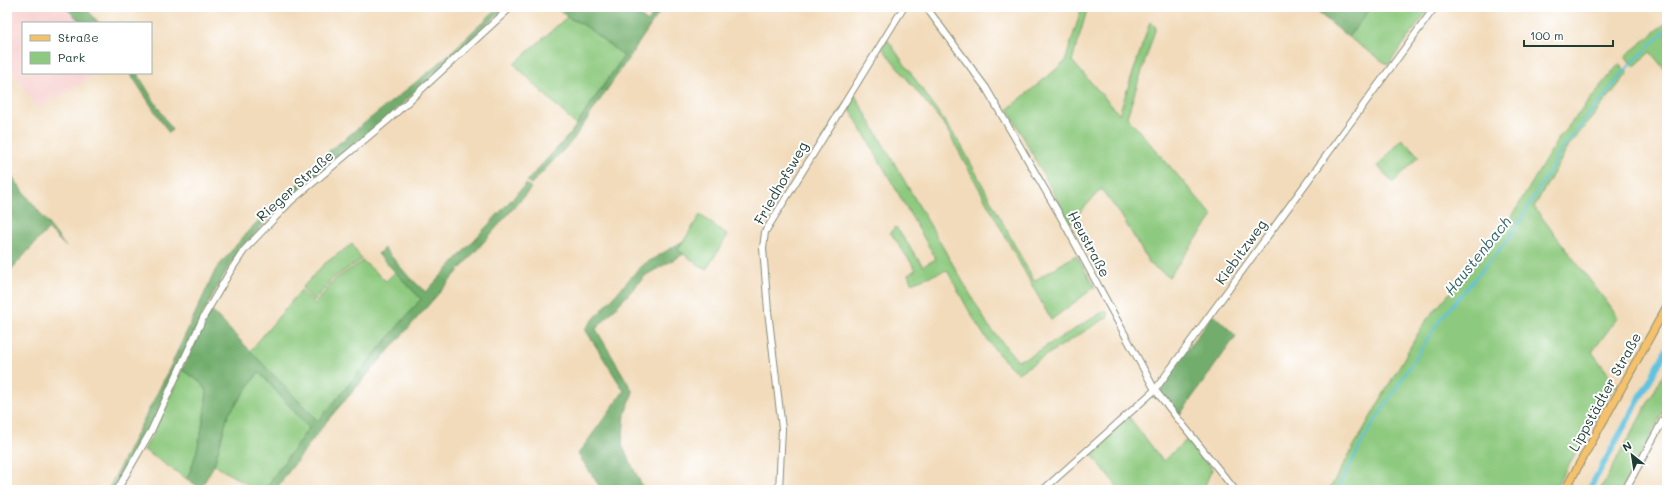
<svg xmlns="http://www.w3.org/2000/svg" width="1674" height="497" font-family="Mali,sans-serif">
  <rect width="100%" height="100%" fill="#fff"/>
  <filter id="ink" filterUnits="userSpaceOnUse"><feTurbulence type="fractalNoise" baseFrequency=".025" numOctaves="2"/><feDisplacementMap in="SourceGraphic" scale="8" xChannelSelector="R" yChannelSelector="G"/><feConvolveMatrix kernelMatrix="1 2 1 2 8 2 1 2 1" color-interpolation-filters="sRGB"/></filter>
  <filter id="wash" filterUnits="userSpaceOnUse"><feTurbulence type="fractalNoise" baseFrequency=".012" numOctaves="4" result="noise"/><feDisplacementMap in="SourceGraphic" scale="16" xChannelSelector="R" yChannelSelector="G"/><feGaussianBlur stdDeviation="0.9" result="paint"/><feColorMatrix in="noise" values="0 0 0 0 0 0 0 0 0 0 0 0 0 0 0 0 0 1.4 0 .05"/><feComposite in="paint" operator="in"/></filter>
  <g filter="url(#wash)">
    <rect width="100%" height="100%" fill="#f2dbbb"/>
    <polygon fill="#f7d0cf" points="7,7 64,7 82,23 23,23 23,73 98,73 38,109 7,62"/>
    <g fill="#8dc97e" stroke="#568359">
      <polygon points="1082,7 1088,7 1072,61 1119,114 1150,22 1156,27 1127,117 1213,216 1169,277 1150,264 1121,215 1101,189 1070,224 1008,109 1065,62"/>
      <polygon points="1372,7 1421,7 1426,13 1388,65 1348,37"/>
      <polygon points="567,17 584,25 624,56 576,125 514,64"/>
      <polygon points="1667,22 1667,72 1650,52 1634,67 1625,56"/>
      <polygon points="887,39 961,145 1034,281 1076,255 1095,287 1051,320 945,126 882,48"/>
      <polygon points="1619,64 1628,73 1569,146 1534,207 1618,317 1592,352 1616,384 1554,490 1329,490 1424,323 1505,228 1558,139"/>
      <path d="M853,92L988,325L1016,359L1019,360L1028,357L1106,310L1109,316L1018,373C985,346 967,307 947,270L911,283L908,274L916,270L890,232L896,227L923,266L936,259L849,108L825,141L822,140Z"/>
      <polygon points="1402,139 1419,156 1393,183 1378,166"/>
      <polygon points="700,215 728,235 706,270 678,250"/>
      <polygon points="352,244 362,259 332,279 314,301 302,288 324,264"/>
      <polygon points="363,261 386,281 395,272 421,299 318,421 250,351 301,290 315,304 334,280"/>
      <polygon points="1667,368 1667,405 1621,490 1600,490"/>
      <path d="M182,370L199,381L207,391C204,421 199,451 187,479L144,450L154,432Z"/>
      <polygon points="259,372 309,428 264,490 256,490 214,465 228,415"/>
      <polygon points="1129,417 1163,461 1188,439 1212,469 1203,490 1120,490 1090,452"/>
    </g>
    <g fill="#72ad6d" stroke="#487550">
      <polygon points="65,7 85,7 99,23 82,23"/>
      <polygon points="499,7 506,7 386,119 334,160 328,152 435,67"/>
      <polygon points="557,7 628,7 648,22 657,7 663,7 573,140 531,184 527,181 570,134 624,56 584,25 567,17"/>
      <polygon points="1317,7 1372,7 1348,37 1315,10"/>
      <polygon points="130,73 137,73 172,130 169,133"/>
      <polygon points="325,163 327,167 291,196 243,246 228,268 202,315 149,430 115,490 108,490 165,378 216,269 250,229 288,192"/>
      <polygon points="7,170 66,247 48,229 7,274"/>
      <path d="M526,184L531,188L326,422L275,490H264L309,428L259,372L228,415L214,465L201,488L187,479C199,451 204,421 207,391L199,381L182,370L211,310L318,421L421,299L378,254L384,248L409,277L426,292Z"/>
      <polygon points="683,241 678,250 684,254 646,275 596,329 633,392 625,414 622,445 644,490 602,490 578,454 624,391 585,329 641,266"/>
      <polygon points="1213,314 1236,336 1181,413 1178,415 1161,393 1161,387"/>
    </g>
    <g fill="none" stroke-linecap="round" stroke-linejoin="round">
      <polyline stroke="#61c3e0" stroke-width="2" points="1337,490 1365,437 1439,321 1511,236 1565,145 1627,68 1667,29"/>
      <polyline stroke="#61c3e0" stroke-width="6" points="1589,490 1667,349"/>
    </g>
  </g>
  <g filter="url(#ink)">
    <g fill="none" stroke-linecap="round" stroke-linejoin="round">
      <defs>
        <g id="minor">
          <polyline points="926,7 986,88 1062,219 1155,390 1235,490"/>
          <polyline points="117,490 151,431 204,316 231,270 245,249 291,201 387,121 511,7"/>
          <polyline points="779,490 782,429 768,311 763,248 765,232 904,7"/>
          <polyline points="1043,490 1155,390 1435,7"/>
          <polyline points="1625,490 1667,413"/>
        </g>
        <polyline id="major" points="1565,490 1667,306"/>
      </defs>
      <use href="#minor" stroke="#888c78" stroke-width="8"/>
      <use href="#major" stroke="#888c78" stroke-width="9"/>
      <use href="#minor" stroke="#fff" stroke-width="6"/>
      <use href="#major" stroke="#f5c16b" stroke-width="7"/>
    </g>
  </g>
  <g text-anchor="middle" stroke-width="4" stroke-linejoin="round" paint-order="stroke">
    <g font-size="14" fill="#1f3d34" stroke="#fff">
      <text transform="translate(781 183) rotate(-60)" y="5">Friedhofsweg</text>
      <text transform="translate(295 186) rotate(-42)" y="5">Rieger Straße</text>
      <text transform="translate(1089 244) rotate(62)" y="5">Heustraße</text>
      <text transform="translate(1241 252) rotate(-54)" y="5">Kiebitzweg</text>
      <text transform="translate(1605 392) rotate(-61)" y="5">Lippstädter Straße</text>
    </g>
    <g font-size="15" font-style="italic" fill="#336568" stroke="#fff">
      <text transform="translate(1478 256) rotate(-51)" y="5">Haustenbach</text>
    </g>
  </g>
  <rect width="1674" height="497" fill="none" stroke="#fff" stroke-width="24"/>
  <rect x="22" y="22" width="130" height="52" fill="#ffffff" stroke="#a5b1ae"/>
  <rect x="30" y="35" width="20" height="6" fill="#f5c16b" stroke="#a5b1ae"/>
  <text x="58" y="42" font-size="12" fill="#1f3d34">Straße</text>
  <rect x="30" y="52" width="20" height="12" fill="#8dc97e" stroke="#a5b1ae"/>
  <text x="58" y="62" font-size="12" fill="#1f3d34">Park</text>
  <g transform="translate(1632 455) rotate(330)" stroke="#ffffff" stroke-width="3" paint-order="stroke">
  <path d="M0-3L7 15L0 10L-7 15Z" fill="#1f3d34"/>
  <text y="-6" font-size="11" font-weight="bold" text-anchor="middle" fill="#1f3d34">N</text>
  </g>
  <path d="M1524 40v6h89v-6" fill="none" stroke="#1f3d34" stroke-width="2"/>
  <text x="1530" y="40" font-size="12" fill="#1f3d34" stroke="#ffffff" stroke-width="3" paint-order="stroke">100 m</text>
</svg>
